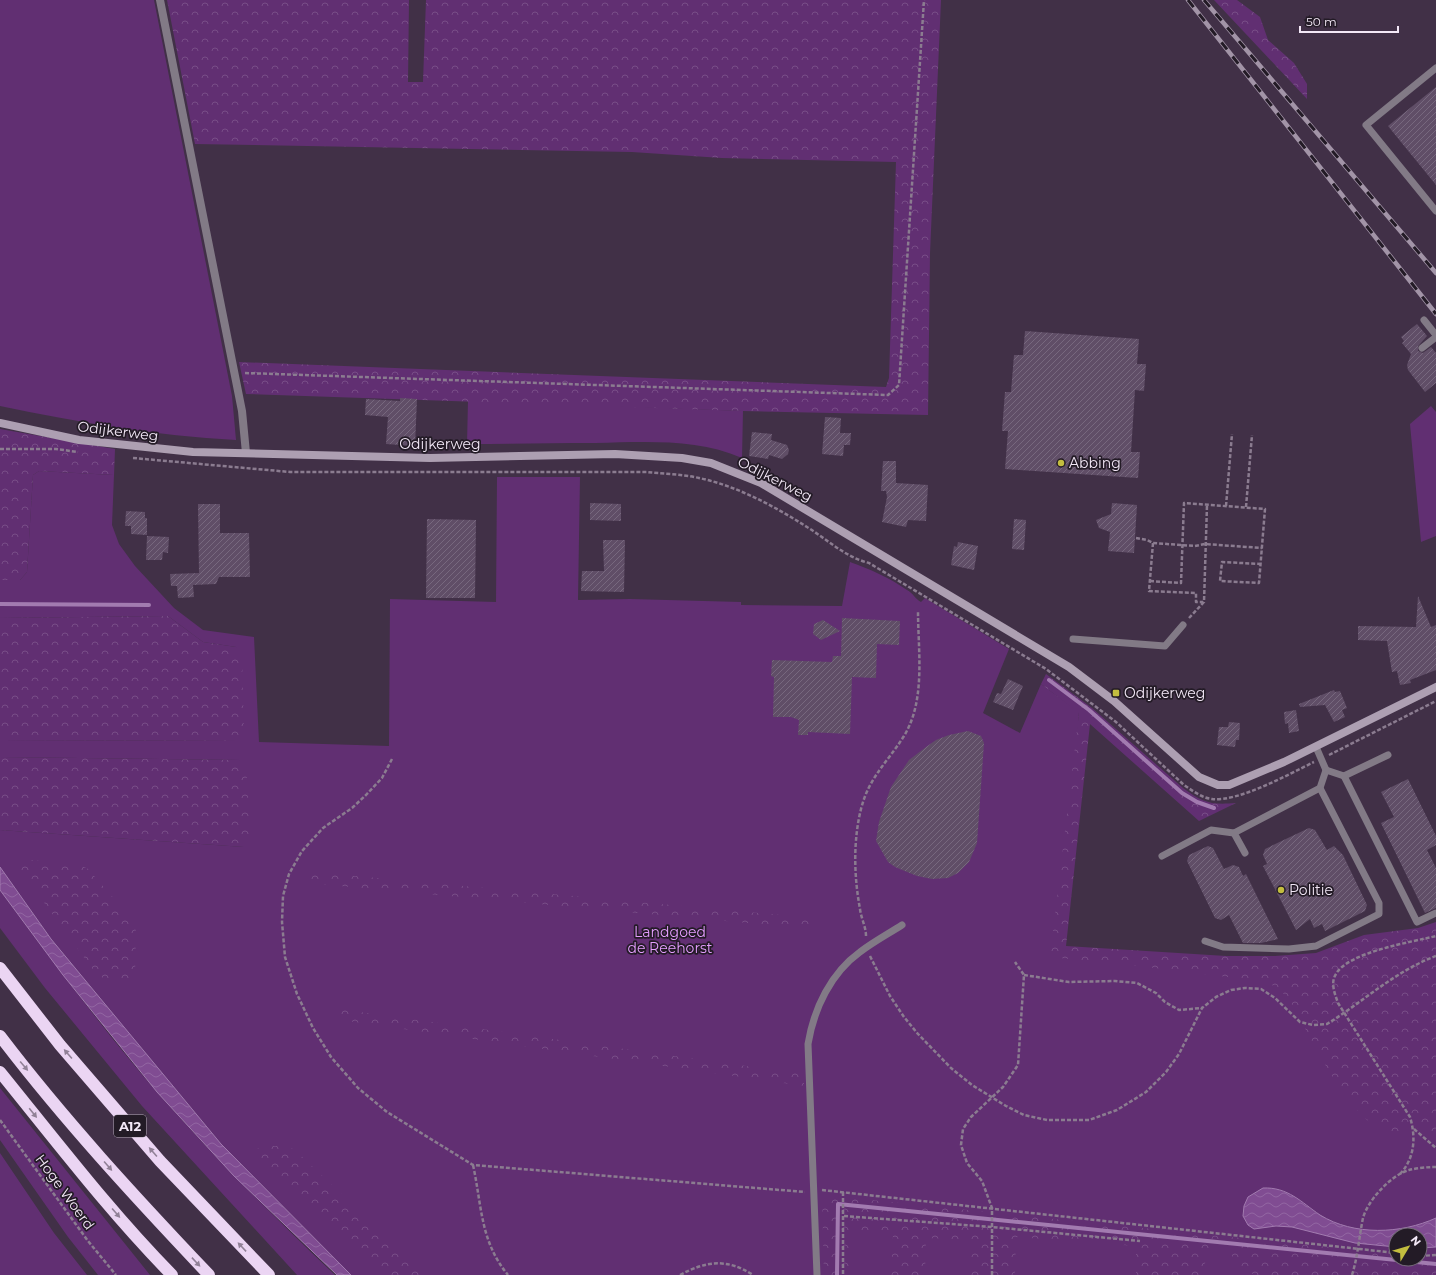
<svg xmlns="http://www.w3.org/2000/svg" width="1436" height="1275" font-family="Montserrat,sans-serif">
  <defs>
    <pattern id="forest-crowns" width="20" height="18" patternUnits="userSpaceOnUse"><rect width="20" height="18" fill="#612f72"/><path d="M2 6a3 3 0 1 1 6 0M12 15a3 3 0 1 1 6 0" fill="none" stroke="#784d87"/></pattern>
    <pattern id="water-waves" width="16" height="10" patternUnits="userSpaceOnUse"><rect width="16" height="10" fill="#804c92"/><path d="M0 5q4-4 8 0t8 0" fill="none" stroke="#9266a2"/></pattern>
    <pattern id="building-hatch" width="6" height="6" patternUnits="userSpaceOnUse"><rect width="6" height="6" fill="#604e67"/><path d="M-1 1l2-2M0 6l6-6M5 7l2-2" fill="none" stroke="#77687e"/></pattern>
  </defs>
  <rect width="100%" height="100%" fill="#413047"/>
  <g fill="#612f72" fill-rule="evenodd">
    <path d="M0,0H154L232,396L236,440C156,436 78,422 0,406Z"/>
    <path d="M468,400L743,411L742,458C696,438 644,442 595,443C552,443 510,444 467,444Z"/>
    <polygon points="1431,406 1436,412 1436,536 1421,542 1410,424"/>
    <path d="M39,471L114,475L112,525L119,544L135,566L174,608L203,630L254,637L259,742L389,746L390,599L496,602L497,477H580L578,600L630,599L741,602V605L842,606L850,562C870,569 890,578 907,590C913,593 915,599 921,602L925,598L1009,649L983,713L1020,733L1041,684L1079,712L1063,949L1227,959L1317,956L1436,926V1275H351L221,1144L51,939L0,867V830L244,847L239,760L0,757V740L238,741L236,647L203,642L168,616L0,618V580H20L27,572L33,475ZM1396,1235H1420V1259H1396Z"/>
    <path d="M0,890C51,958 102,1029 158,1093C214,1157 274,1217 335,1275H297L142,1106L45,988L0,928Z"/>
    <polygon points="0,1088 150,1275 98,1275 68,1237 0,1140"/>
    <polygon points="0,1153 54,1233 87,1275 0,1275"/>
  </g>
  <g fill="url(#forest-crowns)">
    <polygon points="167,0 409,0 408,82 423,82 426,0 941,0 930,253 928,415 743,411 246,394 239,362 886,387 889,378 896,162 722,158 632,152 195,144"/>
    <polygon points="1214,0 1237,0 1260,17 1268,40 1294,63 1307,84 1307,99"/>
    <polygon points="0,429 115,449 114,475 39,471 33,475 27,572 20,580 0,580"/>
    <polygon points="168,616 203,642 236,647 242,655 244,735 238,741 0,740 0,618"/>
    <path d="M1046,674L1092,708L1183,788C1203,803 1211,805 1236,803L1199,821L1090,724L1066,946L1226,956H1275L1316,953L1364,935L1418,928L1436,922V1135L1423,1132L1408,1122L1399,1132C1395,1131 1390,1132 1386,1131C1349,1120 1311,1038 1293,1006L1284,994L1268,982L1138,966L1050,957L1079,713L1041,684Z"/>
    <polygon points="0,757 239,760 246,766 251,840 244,847 0,830"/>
    <polygon points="29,860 79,864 88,869 132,919 136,931 135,977 128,982 105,979 96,974 21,871 21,864"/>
    <polygon points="312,872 814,918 814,929 307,883"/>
    <polygon points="331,1008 804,1074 804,1086 340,1020"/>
    <polygon points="261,1146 288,1146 296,1151 427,1275 383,1275 259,1157 256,1150"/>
    <path d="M822,1195L1396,1254V1259H1420V1256L1436,1258V1275H1255C1238,1266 1233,1264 1229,1245L1213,1244L1200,1275H1136V1246L1016,1237L1015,1275H970L969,1240L926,1238L925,1275H891L893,1235L851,1232L850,1275H824Z"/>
  </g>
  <g fill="url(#water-waves)" stroke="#a27bb0">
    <polygon points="0,867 51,939 221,1144 351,1275 337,1275 234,1176 157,1092 63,975 0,890"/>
    <path d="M1263,1188C1288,1187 1301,1202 1320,1215C1354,1236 1401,1234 1436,1218V1247L1420,1248V1235H1396V1247L1355,1243L1292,1227L1276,1226L1254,1229L1248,1225L1243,1216L1244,1206L1248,1197Z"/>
  </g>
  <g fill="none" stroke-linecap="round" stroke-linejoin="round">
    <g stroke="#a27bb0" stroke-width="4">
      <polyline points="0,604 149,605"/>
      <polyline points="1049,680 1089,710 1182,793 1197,802 1214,808"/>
      <polyline points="837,1275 838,1204 1436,1264"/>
    </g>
  </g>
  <g fill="url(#building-hatch)">
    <polygon points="1436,87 1436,185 1388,126"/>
    <polygon points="1417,324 1427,336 1418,346 1418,351 1423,353 1431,347 1436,353 1436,383 1425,392 1408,370 1407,365 1411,354 1402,343 1404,341 1401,337"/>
    <polygon points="1025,331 1139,339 1137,364 1146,364 1144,391 1135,390 1131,452 1140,452 1138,478 1005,469 1008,431 1002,431 1005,392 1011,392 1014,355 1023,355"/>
    <polygon points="400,398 417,399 415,446 386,444 388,417 365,415 366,399 400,401"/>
    <polygon points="825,417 841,418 840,433 851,433 850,445 844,445 843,456 822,454"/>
    <polygon points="752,432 772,434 771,440 787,445 789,450 788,454 782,459 769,455 768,459 749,456"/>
    <polygon points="883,461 896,461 896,483 928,485 926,521 908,520 906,527 882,522 887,497 886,491 881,491"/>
    <polygon points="590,503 621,504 621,521 590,520"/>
    <polygon points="1112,503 1137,505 1134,553 1108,551 1110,532 1099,528 1096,520 1111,514"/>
    <polygon points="198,504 220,504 220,533 249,533 250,577 219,577 216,584 193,585 194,597 178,598 177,586 171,586 170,574 199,573"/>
    <polygon points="126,511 145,512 145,518 147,518 147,535 131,534 131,526 125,526"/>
    <polygon points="427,519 476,520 475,598 426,598"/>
    <polygon points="1014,519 1026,520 1024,550 1012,549"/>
    <polygon points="147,536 169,537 168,553 163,552 162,560 146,560"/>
    <polygon points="603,540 625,540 624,592 581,591 582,571 604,571"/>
    <polygon points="958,542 978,546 974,570 951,565 954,546 957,547"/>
    <polygon points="1418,596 1431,627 1436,625 1436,670 1410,680 1411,683 1400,685 1397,671 1392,672 1387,641 1358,640 1358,626 1416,627"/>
    <polygon points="842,618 900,621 899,645 877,644 876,678 852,677 850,734 808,732 808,735 798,735 799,720 791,717 773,717 774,677 771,676 772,660 832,662 833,656 841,656"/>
    <polygon points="823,620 840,631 821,640 813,634 814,624"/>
    <polygon points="1008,679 1023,686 1013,710 993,702 997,693 1001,694"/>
    <polygon points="1334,690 1335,692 1340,691 1347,708 1342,710 1345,717 1334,722 1325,705 1300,707 1299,704"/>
    <polygon points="1296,710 1299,731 1289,733 1288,723 1285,724 1284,712"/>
    <polygon points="1229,722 1240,723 1239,740 1236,740 1235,747 1217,745 1219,727 1228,727"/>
    <polygon points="968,731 981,736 984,743 977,843 969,862 958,873 948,878 932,879 917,876 895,867 888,862 876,841 879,822 891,787 909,760 926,747 936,740 949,735"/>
    <polygon points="1408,779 1436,836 1436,845 1427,850 1436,868 1436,908 1425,913 1381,823 1394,817 1381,792"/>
    <polygon points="1309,828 1315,830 1327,850 1334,846 1343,855 1367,905 1365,911 1325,931 1322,924 1314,928 1310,919 1296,930 1263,866 1267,864 1263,855 1265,849"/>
    <polygon points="1208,846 1213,848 1224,869 1233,865 1239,867 1243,876 1246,874 1278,939 1261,943 1243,943 1229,915 1221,920 1215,918 1187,861 1189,855"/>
  </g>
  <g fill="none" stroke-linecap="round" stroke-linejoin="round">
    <g stroke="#8b7c90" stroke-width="2.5" stroke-dasharray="4 2" stroke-linecap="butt">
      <polyline points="245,373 888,395 899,385 924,0"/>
      <polyline points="0,449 56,449 78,452"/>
      <path d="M133,458L290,472H647C664,474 682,474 699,478C737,486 774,506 807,527C828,540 845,557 869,563L1046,669L1116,722L1184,785C1193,791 1202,798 1212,799C1239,802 1289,774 1314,762"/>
      <polyline points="1226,506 1232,434"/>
      <polyline points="1246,507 1252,435"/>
      <polyline points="1136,538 1147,540 1153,543 1195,546 1205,544 1262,548"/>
      <polyline points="1153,543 1149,591 1196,593 1196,602 1203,602"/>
      <polyline points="1150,581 1181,583 1184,503 1265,509 1259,583 1220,581 1222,562 1260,564"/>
      <polyline points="1189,618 1204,602 1207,505"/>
      <polyline points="1329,755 1436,701"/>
      <polyline points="392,759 382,778 366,795 352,808 323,828 302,851 289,874 283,896 282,922 285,957 297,994 313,1028 331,1057 358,1088 387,1112 473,1165 805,1192"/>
      <path d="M866,936C866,927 861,918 860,909C854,877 853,841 861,809C869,777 887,763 904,736C926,700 918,651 918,611"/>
      <path d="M870,956L890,996L904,1017L918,1034L951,1068L972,1085L1006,1106L1024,1115L1047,1120H1089L1117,1110L1146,1092L1166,1072L1179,1054L1202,1008L1216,997L1231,990L1245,988L1261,989L1275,998L1300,1022L1313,1025L1327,1024C1363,1002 1395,971 1436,956"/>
      <polyline points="1024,975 1069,982 1115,981 1137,983 1156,993 1165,1002 1179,1010 1202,1008"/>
      <polyline points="0,1120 88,1241 116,1275"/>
      <polyline points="1414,1129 1436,1148"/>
      <path d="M473,1165C482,1206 480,1241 508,1275"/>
      <path d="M1400,1174C1415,1158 1416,1137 1410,1117L1338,1003C1335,994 1330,983 1336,974C1348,952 1412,942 1436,936"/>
      <polyline points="822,1190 1396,1253"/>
      <polyline points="843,1192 843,1275"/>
      <polyline points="844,1216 992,1227 1140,1241"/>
      <polyline points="1420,1256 1436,1255"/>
      <path d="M680,1275C706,1261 727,1258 753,1275"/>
      <polyline points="992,1275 992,1208 982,1181 967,1163 961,1145 963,1129 971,1117 1003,1087 1018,1065 1024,975 1015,962"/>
      <path d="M1352,1275C1358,1256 1359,1237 1363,1218C1368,1200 1391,1175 1409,1170C1417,1168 1427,1167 1436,1167"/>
    </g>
    <g stroke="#827a86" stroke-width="7">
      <polyline points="1436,68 1366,125 1436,211"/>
      <polyline points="1424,320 1436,335"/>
      <polyline points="1422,348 1436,337"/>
      <polyline points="1073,639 1165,646 1183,625"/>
      <polyline points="1316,747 1326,770"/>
      <polyline points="1388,755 1344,776 1417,922 1436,913"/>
      <polyline points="1245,853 1234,833 1320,788 1326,770 1344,776"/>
      <polyline points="1162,856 1211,830 1234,833"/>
      <polyline points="1205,941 1223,947 1289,949 1316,946 1379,914 1379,903 1320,788"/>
      <path d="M817,1275L808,1044C814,1008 831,973 860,952C873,942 888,934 902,925"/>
    </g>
    <polyline stroke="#827a86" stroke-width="8" points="160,0 242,411 246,453"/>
    <polyline stroke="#ad9fb2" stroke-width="8" points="0,423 79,440 193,452 430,458 615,454 682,458 711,463 761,483 1069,667 1114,701 1199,777 1218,785 1229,785 1284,762 1436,687"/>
    <g stroke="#ebd5f3" stroke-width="12">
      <polyline points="0,968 60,1045 160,1161 269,1275"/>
      <path d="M0,1036C64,1120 136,1198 209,1275"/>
      <path d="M0,1072C56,1141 110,1212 172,1275"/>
    </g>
    <defs>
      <g id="rail">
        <polyline points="1188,0 1436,314"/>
        <polyline points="1204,0 1436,273"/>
      </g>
    </defs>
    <use href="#rail" stroke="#a294a7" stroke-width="4.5"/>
    <use href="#rail" stroke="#231b26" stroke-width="3" stroke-dasharray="9" stroke-linecap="butt"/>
  </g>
  <defs><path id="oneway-solid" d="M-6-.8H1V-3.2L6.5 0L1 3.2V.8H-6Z"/></defs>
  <g fill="#918197">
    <use href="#oneway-solid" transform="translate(68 1054) rotate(-131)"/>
    <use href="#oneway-solid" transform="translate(24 1066) rotate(50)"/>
    <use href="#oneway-solid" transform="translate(33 1113) rotate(51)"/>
    <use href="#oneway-solid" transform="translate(153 1152) rotate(-131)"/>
    <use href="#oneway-solid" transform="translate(108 1166) rotate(49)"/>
    <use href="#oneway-solid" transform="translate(116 1213) rotate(49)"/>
    <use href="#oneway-solid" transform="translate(242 1247) rotate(-133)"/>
    <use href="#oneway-solid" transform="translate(196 1262) rotate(47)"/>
  </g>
  <g fill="#c3bd3f" stroke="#231b26" stroke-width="1.5">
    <circle cx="1061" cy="463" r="4"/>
    <rect x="1112" y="689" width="8" height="8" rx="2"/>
    <circle cx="1281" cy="890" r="4"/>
  </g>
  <g text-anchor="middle" stroke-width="3.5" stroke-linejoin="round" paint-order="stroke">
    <rect fill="#231b26" stroke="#b5aab8" stroke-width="1" x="114" y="1115" width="32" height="22" rx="3"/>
    <g font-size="13" font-weight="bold" fill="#f3e8f7">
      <text x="130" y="1131">A12</text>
    </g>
    <g font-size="14" fill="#f3e8f7" stroke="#231b26">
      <text transform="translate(118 431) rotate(7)" y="5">Odijkerweg</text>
      <text x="440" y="449">Odijkerweg</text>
      <text transform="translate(775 479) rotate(27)" y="5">Odijkerweg</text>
      <text transform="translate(65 1192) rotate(54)" y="5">Hoge Woerd</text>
    </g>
    <g font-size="14" fill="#f3e8f7" stroke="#231b26" text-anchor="start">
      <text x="1069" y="468">Abbing</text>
      <text x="1124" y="698">Odijkerweg</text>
      <text x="1289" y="895">Politie</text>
    </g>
    <g font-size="14" fill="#e59eff" stroke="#231b26">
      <text x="670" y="937">Landgoed<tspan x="670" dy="16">de Reehorst</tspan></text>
    </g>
  </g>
  <g transform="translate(1408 1247) rotate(52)"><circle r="19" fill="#231b26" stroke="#766d7a"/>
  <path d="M0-3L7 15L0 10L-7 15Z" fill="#c3bd3f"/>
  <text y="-6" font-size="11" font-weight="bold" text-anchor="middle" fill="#f3e8f7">N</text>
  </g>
  <path d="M1300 26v6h98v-6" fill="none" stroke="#f3e8f7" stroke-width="2"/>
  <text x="1306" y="26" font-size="12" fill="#f3e8f7" stroke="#231b26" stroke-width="3" paint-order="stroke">50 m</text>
</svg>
